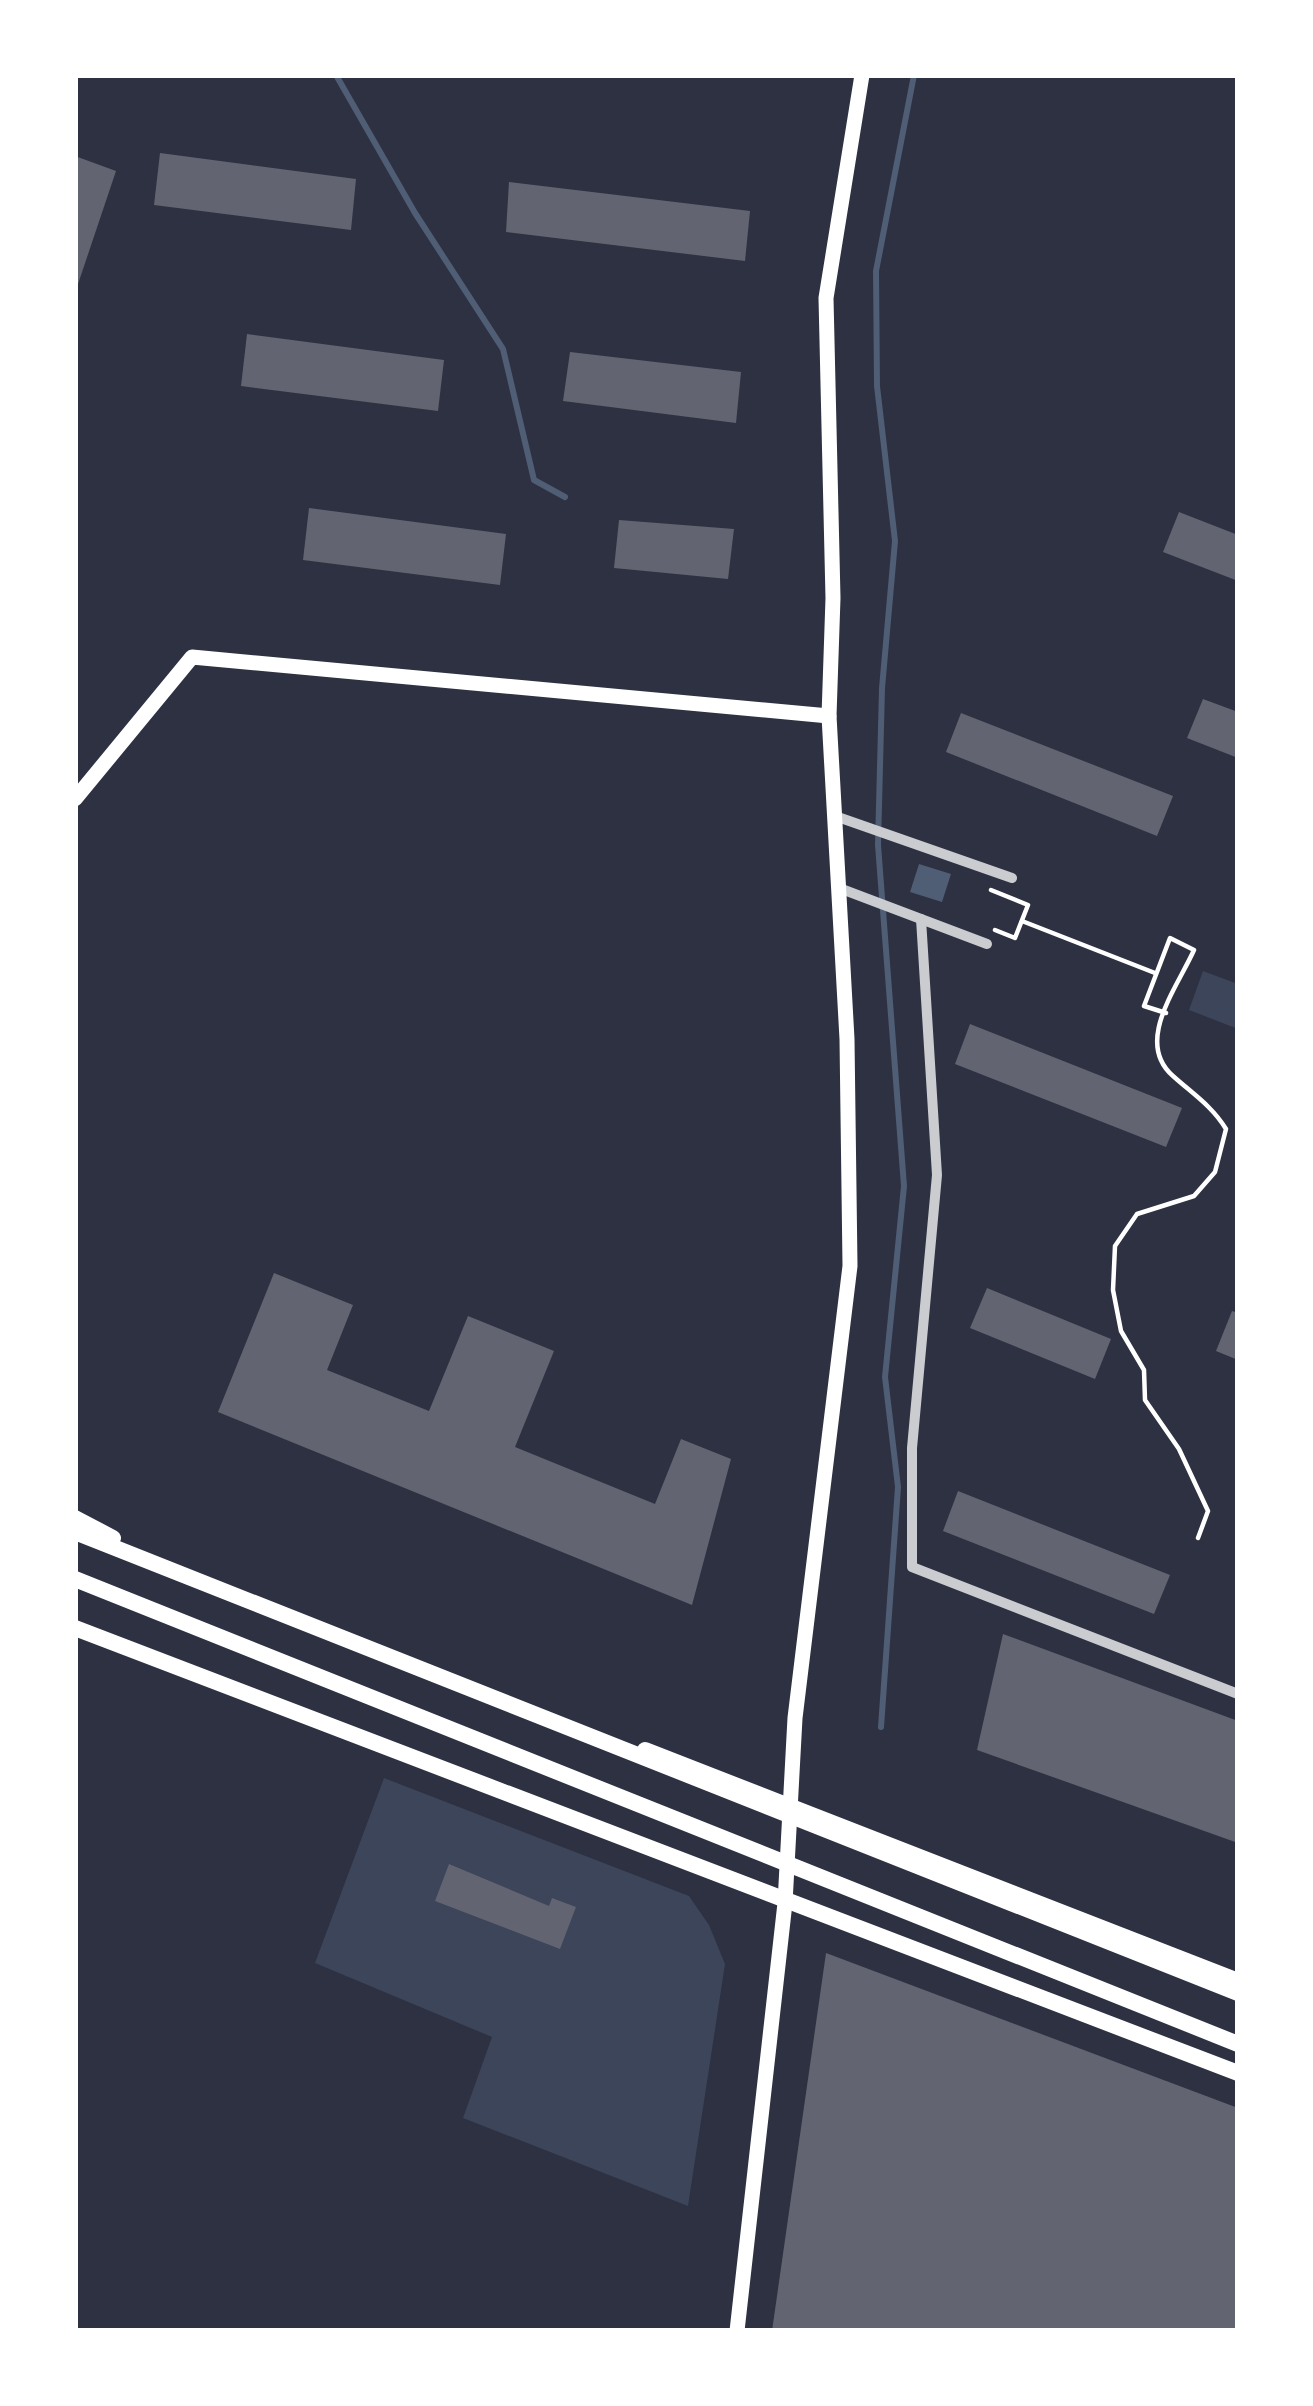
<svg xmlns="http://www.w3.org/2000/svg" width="1313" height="2406" font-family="'DejaVu Sans',sans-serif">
  <rect width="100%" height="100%" fill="#2d3142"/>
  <g fill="#3c4559">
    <polygon points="1203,971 1238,984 1238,1029 1189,1010"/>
    <polygon points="384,1778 689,1896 709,1925 725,1964 688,2206 463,2118 492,2037 315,1963"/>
  </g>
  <polygon fill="#4f5d75" points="919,864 951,874 942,902 910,892"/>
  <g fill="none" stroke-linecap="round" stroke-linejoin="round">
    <g stroke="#4f5d75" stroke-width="6">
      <polyline points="336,75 415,213 503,349 534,480 565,497"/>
      <polyline points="881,1727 898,1487 885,1377 904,1186 878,845 882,688 895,541 877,386 876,271 914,75"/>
    </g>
  </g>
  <g fill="#626471">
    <polygon points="160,153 356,179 351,230 154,205"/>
    <polygon points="75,156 116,171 76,290 75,290"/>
    <polygon points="509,182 750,211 745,261 506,232"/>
    <polygon points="247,334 444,360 438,411 241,386"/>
    <polygon points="570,352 741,372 736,423 563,401"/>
    <polygon points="309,508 506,534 500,585 303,560"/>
    <polygon points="1179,512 1238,535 1238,581 1163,552"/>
    <polygon points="619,520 734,529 728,579 614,568"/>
    <polygon points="1203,699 1238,712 1238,758 1187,738"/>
    <polygon points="961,713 1173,796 1157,836 946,752"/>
    <polygon points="970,1024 1182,1108 1166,1147 955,1064"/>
    <polygon points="274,1273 353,1305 327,1370 429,1411 468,1316 554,1351 515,1447 655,1504 681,1439 731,1459 692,1605 218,1412"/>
    <polygon points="987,1288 1111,1339 1095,1379 970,1328"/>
    <polygon points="1232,1311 1238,1313 1238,1360 1216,1351"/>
    <polygon points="958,1491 1170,1575 1154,1614 943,1531"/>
    <polygon points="1003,1634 1238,1721 1238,1843 977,1750"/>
    <polygon points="449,1864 549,1906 552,1898 576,1907 560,1949 435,1901"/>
    <polygon points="826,1953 1238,2108 1238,2331 772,2331"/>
  </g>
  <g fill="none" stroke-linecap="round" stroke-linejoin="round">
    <g stroke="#fff" stroke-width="4.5">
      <polyline points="991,890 1028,905 1015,938 995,930"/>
      <polyline points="1022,921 1155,973"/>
      <path d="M1166,1013L1144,1006L1170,938L1194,950C1177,988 1134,1042 1173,1076C1193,1094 1212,1106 1226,1129L1215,1172L1194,1196L1137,1214L1115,1246L1113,1290L1121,1331L1144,1370L1145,1400L1179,1449L1208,1511L1198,1538"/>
    </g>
    <g stroke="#caccd0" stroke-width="10">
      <polyline points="835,816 1012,878"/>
      <polyline points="839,888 987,944"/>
      <polyline points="921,919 937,1175 912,1448 912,1567 1238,1694"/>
    </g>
    <g stroke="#fff" stroke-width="15">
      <polyline points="75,799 192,657 829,716"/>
      <polyline points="737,2331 785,1903 795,1718 850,1266 847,1039 829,716 833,598 826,298 862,75"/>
    </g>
    <g stroke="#fff" stroke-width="16">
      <polyline points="75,1628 1238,2073"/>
      <polyline points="645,1750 1238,1981"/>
    </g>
    <g stroke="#fff" stroke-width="16">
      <polyline points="75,1518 113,1538"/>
      <polyline points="75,1532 1238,1993"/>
      <polyline points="75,1579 1238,2044"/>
    </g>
  </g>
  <rect width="1313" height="2406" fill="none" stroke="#ffffff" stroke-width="156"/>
</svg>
